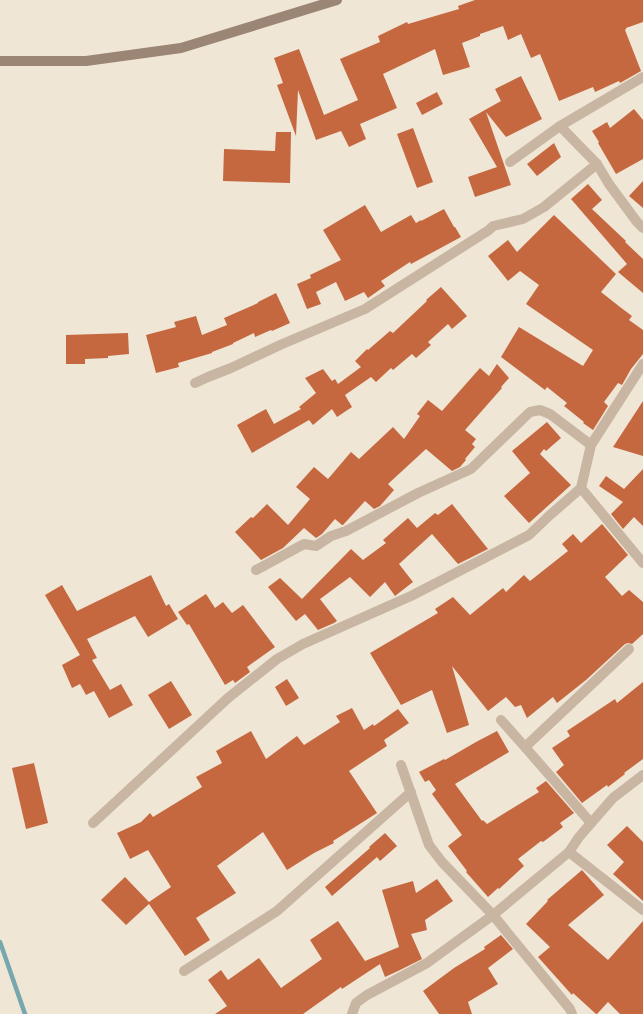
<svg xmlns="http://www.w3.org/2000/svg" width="643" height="1014" font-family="'Fira Sans',sans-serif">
  <rect width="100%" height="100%" fill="#f0e6d6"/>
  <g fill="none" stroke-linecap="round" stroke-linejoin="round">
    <polyline stroke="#76a7ad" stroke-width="4.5" points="0,942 25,1014"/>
  </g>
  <g fill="#c56840">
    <polygon points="475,0 643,0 643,22 626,28 626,29 625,30 641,71 620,83 619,81 595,92 593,87 559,101 540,54 531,58 521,34 508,40 503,26 480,34 480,36 462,43 470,67 443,75 435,49 383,74 397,108 360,124 366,139 349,147 341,131 316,140 298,90 296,136 277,85 283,83 274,58 299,49 324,115 358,100 340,59 380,42 378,36 407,22 408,24 459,9 458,6"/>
    <polygon points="521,76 542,119 506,137 486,112 511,185 475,197 468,177 497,167 469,119 501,101 495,89"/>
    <polygon points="437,92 443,104 422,115 416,103"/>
    <polygon points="634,109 643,120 643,159 616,174 598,143 599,142 592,131 607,122 610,128"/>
    <polygon points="413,128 433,182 417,188 397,134"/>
    <polygon points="276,132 291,132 290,183 223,181 224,149 275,151"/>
    <polygon points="554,143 561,157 537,176 527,164"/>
    <polygon points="643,181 643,208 629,196"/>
    <polygon points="588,184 602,200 592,209 626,241 625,242 643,259 643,293 618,272 627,264 571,199"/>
    <polygon points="365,205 381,232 411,215 416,223 421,220 421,221 444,209 454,227 455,227 461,237 411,264 410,262 381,281 385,286 368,298 364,292 345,301 336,282 316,292 321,304 307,309 297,284 311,278 310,275 341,260 323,230"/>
    <polygon points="554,215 616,274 601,292 620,307 632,316 629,320 643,330 643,354 631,369 622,385 618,383 604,402 608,406 593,430 583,423 584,422 564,406 567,403 547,387 545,390 501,357 519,327 583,366 593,350 526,304 539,285 520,271 508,281 488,256 508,240 517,252"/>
    <polygon points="441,287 467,316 452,329 448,324 428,342 431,345 416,358 412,354 393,370 391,368 376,382 371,377 345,395 352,407 337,417 332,409 313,425 309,420 252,453 237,425 266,409 274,424 301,409 299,407 316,393 305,378 323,369 332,381 335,379 338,384 361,367 355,361 367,349 368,350 390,331 393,333 427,301 426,300"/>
    <polygon points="276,293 290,323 272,331 271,330 255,337 254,333 233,343 233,344 212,352 212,353 178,363 179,367 156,373 146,335 176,327 174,322 196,316 202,335 227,325 224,318 258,303 258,302"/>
    <polygon points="128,333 129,354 108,356 108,358 85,359 85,364 66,364 66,335"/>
    <polygon points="497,364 509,378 501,387 502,388 465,430 476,439 472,444 475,447 465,459 466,460 460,467 452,471 426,449 388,484 394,490 380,506 374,509 365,501 343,525 342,525 335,519 322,534 316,538 304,528 283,548 261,560 235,532 251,517 253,518 267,504 288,525 310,499 296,487 314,467 328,479 351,452 359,459 393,427 404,439 420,416 417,414 428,400 442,411 480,368 489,376"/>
    <polygon points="643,401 643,456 613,447"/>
    <polygon points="547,422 561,438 546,451 544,449 540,454 571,485 529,523 504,496 530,473 512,451"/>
    <polygon points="643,469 643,526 634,517 623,529 611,514 623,502 599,486 606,476 624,489"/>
    <polygon points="452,504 488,549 458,564 432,534 399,564 413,582 395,596 385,582 370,597 350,577 320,599 337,621 334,623 318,630 305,614 296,621 268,587 280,578 302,599 351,549 363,560 386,543 383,540 408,518 417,528 435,513 438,515"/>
    <polygon points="602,524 628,555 605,577 622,596 629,590 643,602 643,634 632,644 628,643 625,644 586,680 557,703 553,697 527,718 521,705 515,707 506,697 488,711 452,666 469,725 447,733 432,690 401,705 370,653 438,613 435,609 453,597 470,615 503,588 506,592 524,575 530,581 568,551 562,544 573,534 581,543"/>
    <polygon points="151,575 166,606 169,604 178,619 148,637 135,616 87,639 97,658 92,660 110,690 121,684 133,705 109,718 94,691 86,695 80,684 72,688 62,665 80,655 45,595 62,585 77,611"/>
    <polygon points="206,594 215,608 223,602 232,613 243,605 275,647 247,667 250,672 235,683 233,680 225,685 189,624 187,625 178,612"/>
    <polygon points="287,679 299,698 286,706 275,687"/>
    <polygon points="171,681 192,715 169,729 148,695"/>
    <polygon points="643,682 643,759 624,773 625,774 608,787 607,785 582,803 556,772 564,765 552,748 570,736 567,731 615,699 617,703"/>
    <polygon points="352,708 364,730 373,724 374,726 398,709 409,723 384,740 387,746 349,771 377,813 333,841 334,843 314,853 287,870 263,832 217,866 236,893 196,918 210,940 185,956 149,904 126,925 101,900 125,877 149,902 171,887 148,850 130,859 117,833 141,822 150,813 153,817 202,787 196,777 222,763 216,751 251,731 266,759 297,736 304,745 340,722 336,716"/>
    <polygon points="497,731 509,752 455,784 482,821 483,820 487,824 539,792 536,788 546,781 574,813 560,823 563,827 543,842 541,841 518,859 524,866 499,889 498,888 488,897 466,872 467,871 448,846 462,835 432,794 436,790 429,780 425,782 419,772 444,759 445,760 476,742"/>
    <polygon points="34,763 48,823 26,829 12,768"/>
    <polygon points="627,826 643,842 643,901 613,874 624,862 607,845"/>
    <polygon points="385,833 397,846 380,861 377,857 332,896 325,887 370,848 369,847"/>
    <polygon points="582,870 604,895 568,925 608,960 643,921 643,1014 620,1014 608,1002 597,1014 596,1014 573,993 572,995 538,957 550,947 526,924 548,901 547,900"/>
    <polygon points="437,879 453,901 425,920 427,930 411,934 422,959 398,971 385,977 380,964 342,989 341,987 303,1014 215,1014 227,1006 208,980 221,970 228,980 259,958 281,988 322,959 310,940 338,921 365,961 399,947 382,890 413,881 416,893"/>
    <polygon points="501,935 513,949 488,968 498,984 468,1002 472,1014 439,1014 423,991 454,968 485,949 484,947"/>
  </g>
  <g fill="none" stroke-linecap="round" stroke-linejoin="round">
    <g stroke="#c8b6a3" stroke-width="10">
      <polyline points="560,126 597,164 609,184 637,222 643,228"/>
      <polyline points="510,162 560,126 643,77"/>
      <polyline points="195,383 208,377 231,368 280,345 365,309 489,230 493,226 523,219 544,207 597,164"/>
      <polyline points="581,488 643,563"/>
      <polyline points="256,570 304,544 316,546 331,536 346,531 418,493 471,469 530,412 540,410 550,414 591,445"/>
      <polyline points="501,720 525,747 591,823"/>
      <polyline points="525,747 629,649"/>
      <polyline points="401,765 429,845 442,862 493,915 570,1009 572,1014"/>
      <polyline points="93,823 228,698 277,659 303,644 411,596 529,535 550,515 581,488 591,445 643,364"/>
      <polyline points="569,852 643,910"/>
      <polyline points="184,971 277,911 411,792"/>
      <polyline points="352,1014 356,1003 367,995 427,963 493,915 569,852 579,837 613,798 643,775"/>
    </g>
    <polyline stroke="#9b8575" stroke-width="10" points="0,61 86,61 181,48 337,0"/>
  </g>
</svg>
